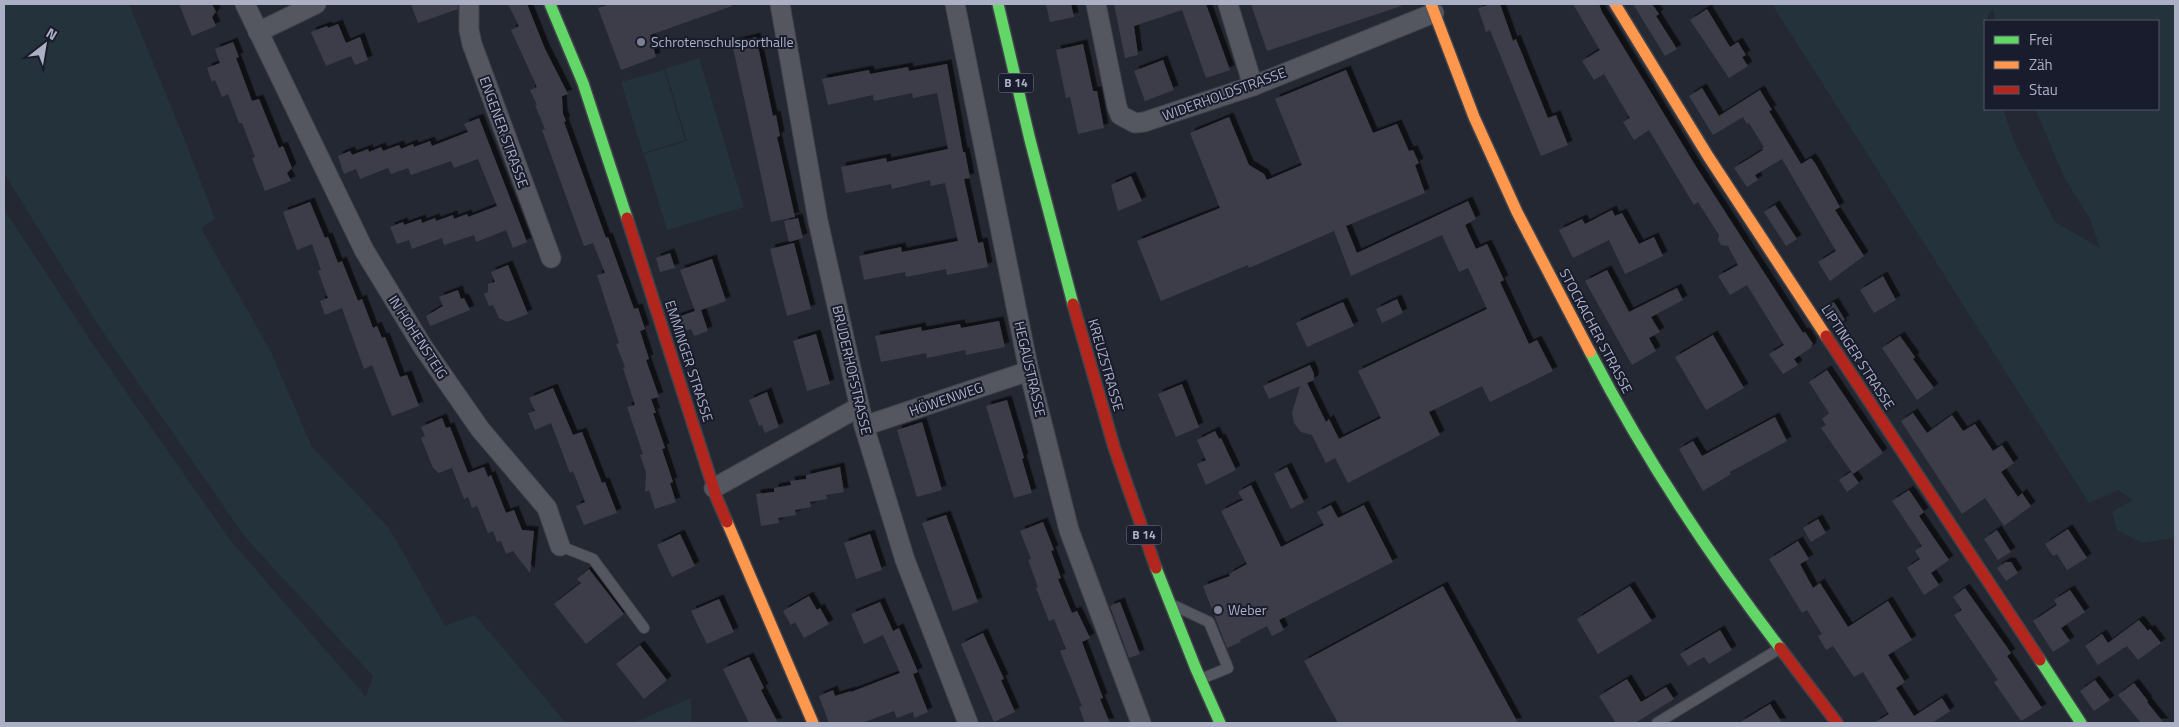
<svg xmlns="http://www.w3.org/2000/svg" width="2179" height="727" font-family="'Titillium Web',sans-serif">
  <defs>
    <filter id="shadow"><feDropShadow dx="4.5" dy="-4.5" stdDeviation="0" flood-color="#0009"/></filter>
  </defs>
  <rect width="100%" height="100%" fill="#242832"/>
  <g fill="#24323b" fill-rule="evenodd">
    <polygon points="4,4 129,4 186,143 215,219 201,228 271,352 312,447 389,528 445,626 475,615 566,723 4,723 4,209 94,346 231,541 366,697 373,676 245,537 100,328 4,173"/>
    <path d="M1772,4H2175V541L2173,538L2142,543L2117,530L2112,512L2133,500L2118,490L2089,503ZM1993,8L1995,21H2158V109H2035L2065,179L2090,219L2100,248L2055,222L2016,146L2003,109H1985L1983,25Z"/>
    <polygon points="699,58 744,207 667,230 644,154 687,141 665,69"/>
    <polygon points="664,70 685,140 643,153 621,82"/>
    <polygon points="691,698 691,723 633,723"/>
  </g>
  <g fill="#3c3e48" filter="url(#shadow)">
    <polygon points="179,4 212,4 216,12 212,17 216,26 192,36"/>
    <polygon points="411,4 458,4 458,9 418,23"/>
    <polygon points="508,4 527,4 545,49 568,94 562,96 563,114 566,121 564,122 606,238 608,237 634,309 638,308 645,329 640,331 649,359 646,360 659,397 651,399 656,413 653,413 665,448 662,449 673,482 670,483 676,502 655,509 649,490 645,492 646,472 640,455 643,454 627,407 635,405 623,368 625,367 616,344 619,343 597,275 605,273 593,243 584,246 572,213 542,130 545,129 535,105 537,105 530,90 537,87 511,30 519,26"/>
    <polygon points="610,4 732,4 732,6 650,35 656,57 621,70 598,8"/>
    <polygon points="1046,4 1071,4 1074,17 1050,22"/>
    <polygon points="1114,4 1206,4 1230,70 1206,78 1182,10 1134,26 1138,55 1125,58"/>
    <polygon points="1251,4 1400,4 1401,6 1267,51"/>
    <polygon points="1491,4 1500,4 1513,41 1516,39 1548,118 1556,115 1568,145 1541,156 1490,30 1486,32 1478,8"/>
    <polygon points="1573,4 1599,4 1602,12 1695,165 1803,333 1805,332 1813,344 1811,345 1812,347 1794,359 1798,365 1783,374 1769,354 1784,345 1747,285 1730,295 1718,276 1738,265 1728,246 1721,245 1718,240 1719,235 1698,202 1694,205 1649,130 1634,140 1623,122 1630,118 1604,74 1594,80 1582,61 1600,50"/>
    <polygon points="1633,4 1652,4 1659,14 1656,16 1677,49 1665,56"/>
    <polygon points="1707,9 1730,47 1738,42 1746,55 1742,57 1748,66 1729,78 1690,20"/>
    <polygon points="338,24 346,43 360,37 368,60 355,65 351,56 326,66 311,32 327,26 328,28"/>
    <polygon points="756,37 773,116 776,115 780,136 777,137 795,217 771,222 732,43"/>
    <polygon points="233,42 239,57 236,58 252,101 259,99 279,148 283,146 292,168 287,173 291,181 265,191 252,158 255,157 242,123 239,123 228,94 222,97 215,80 212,82 207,68 220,63 215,49"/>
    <polygon points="1083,44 1093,91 1097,91 1104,128 1078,134 1070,97 1066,98 1056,50"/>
    <polygon points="1163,60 1174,90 1145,101 1134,71"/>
    <polygon points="947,64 963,152 965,152 970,178 964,179 978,243 983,242 988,267 947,275 946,269 906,277 905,272 864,280 859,256 901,247 902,252 958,241 945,183 931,186 930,180 892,189 891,184 846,193 841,167 886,158 887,162 948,149 937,93 913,98 912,93 874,101 873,95 828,105 822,79 869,70 870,74 908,67 909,71"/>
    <polygon points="1346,70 1373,133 1397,124 1409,151 1413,150 1419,163 1415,165 1425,193 1346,226 1357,253 1468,201 1476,219 1465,225 1476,249 1487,244 1504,280 1500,282 1529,344 1537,340 1553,371 1490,402 1482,386 1429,412 1440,435 1348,483 1335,458 1326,463 1312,435 1301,432 1294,423 1292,413 1300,386 1269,399 1263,386 1310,365 1314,374 1314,380 1307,383 1326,422 1329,419 1339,439 1381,418 1358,371 1487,309 1468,268 1459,272 1442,235 1351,276 1334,231 1249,268 1248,265 1161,301 1137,241 1220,208 1190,133 1229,117 1249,165 1264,174 1267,180 1302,165 1275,99"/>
    <polygon points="1702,88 1719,116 1760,90 1772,110 1769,111 1801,164 1811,158 1815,163 1840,207 1835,210 1864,256 1830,281 1818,262 1836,251 1782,159 1755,175 1758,180 1747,187 1734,168 1763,150 1762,149 1764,147 1749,123 1747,124 1743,117 1713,135 1689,96"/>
    <polygon points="479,118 527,242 513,248 506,230 476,242 474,235 444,245 442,238 412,249 409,240 397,244 390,227 403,222 404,225 421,219 422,223 435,218 436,221 453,215 454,219 467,214 468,217 497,206 478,159 454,168 451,161 411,175 408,168 391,174 388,168 360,179 356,169 344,174 338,156 350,151 352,155 368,149 369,152 381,147 383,151 399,145 401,149 413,144 414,147 430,141 432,146 468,132 464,124"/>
    <polygon points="1131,176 1142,201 1118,211 1111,185"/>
    <polygon points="310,202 325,238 328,237 338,263 342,261 358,301 362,299 373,328 377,326 382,338 385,337 400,377 407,375 419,406 392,416 372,365 364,369 342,308 325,315 320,301 328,298 318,271 321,270 312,244 297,250 283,212"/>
    <polygon points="1775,205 1797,239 1786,246 1764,212"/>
    <polygon points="1612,210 1615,216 1622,213 1639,244 1654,237 1663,256 1625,274 1609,240 1573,258 1559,230 1582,219 1585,224"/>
    <polygon points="798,218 803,238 789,242 784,221"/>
    <polygon points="794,243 811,309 787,316 770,249"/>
    <polygon points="670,253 675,268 660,272 656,258"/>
    <polygon points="712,259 726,301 701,310 708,331 694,336 691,329 680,333 675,318 695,311 680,270"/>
    <polygon points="508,265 528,314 507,322 499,318 493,305 489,306 484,294 488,292 488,284 495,282 491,272"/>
    <polygon points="1607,270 1629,312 1677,288 1683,300 1651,317 1660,332 1649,338 1656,351 1632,365 1585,281"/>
    <polygon points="1883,276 1896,300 1874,313 1860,290"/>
    <polygon points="458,290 461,299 464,298 470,310 430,326 426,316 443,306 439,297"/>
    <polygon points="1397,299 1403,313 1382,323 1376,309"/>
    <polygon points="1343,302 1354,326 1307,347 1296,323"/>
    <polygon points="1834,302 1845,320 1841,322 1843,325 1839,327 1826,307"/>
    <polygon points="999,321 1005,347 966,355 965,350 927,358 926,353 881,362 875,336 921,327 922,331 960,324 961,328"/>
    <polygon points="816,334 830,384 807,391 793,341"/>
    <polygon points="1713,335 1744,388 1706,410 1675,357"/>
    <polygon points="1900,336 1915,357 1913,359 1934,388 1917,400 1882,348"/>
    <polygon points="1827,370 1883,453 1853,474 1821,428 1826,425 1822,419 1829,413 1809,382"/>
    <polygon points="1182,384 1199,427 1176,437 1158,394"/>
    <polygon points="553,388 573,435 582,432 602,483 605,482 617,513 584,525 576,506 585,502 573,471 570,473 551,423 535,430 528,413 535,411 529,398"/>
    <polygon points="767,392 779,427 765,433 762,425 759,426 749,400"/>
    <polygon points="1007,400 1024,458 1022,459 1032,493 1014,498 986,406"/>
    <polygon points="1913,413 1927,433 1952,415 1963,431 1975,424 1993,451 2002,445 2014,463 2001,472 2018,497 2022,493 2031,506 2004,526 1985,498 1962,514 1901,421"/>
    <polygon points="1775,417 1787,441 1730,472 1731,474 1703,491 1679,449 1693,441 1702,456"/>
    <polygon points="442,418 446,428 450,427 468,473 484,467 488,477 491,475 506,513 514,510 522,530 534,531 530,573 513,551 506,554 501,541 497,542 493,531 488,533 477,506 472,508 468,497 464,499 452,468 439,473 433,468 421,438 425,436 421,427"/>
    <polygon points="922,422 942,490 917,497 897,430"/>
    <polygon points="1215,431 1219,439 1221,438 1236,470 1206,485 1197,464 1206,460 1197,440"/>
    <polygon points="840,467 844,492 826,495 827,499 810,502 811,507 795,510 796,515 778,518 779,523 761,526 756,494 774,492 774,488 791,485 790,481 806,479 806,475"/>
    <polygon points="1287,467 1304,502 1291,509 1274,474"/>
    <polygon points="1851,472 1859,483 1847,492 1839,480"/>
    <polygon points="1251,485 1281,547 1324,525 1317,512 1331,505 1338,518 1364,505 1393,562 1279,620 1284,630 1272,636 1267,626 1240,640 1241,642 1227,648 1203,586 1230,576 1229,574 1247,564 1221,511 1243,500 1238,492"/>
    <polygon points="1909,490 1924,512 1919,516 1949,560 1931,573 1939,585 1924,595 1907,568 1920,559 1915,551 1922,546 1892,501"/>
    <polygon points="946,515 978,602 953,611 922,523"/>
    <polygon points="1818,519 1826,533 1811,542 1803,528"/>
    <polygon points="1043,522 1054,550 1051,551 1061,578 1058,579 1064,594 1072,613 1077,611 1090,638 1082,642 1103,698 1100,699 1110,723 1085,723 1079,707 1082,706 1060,651 1066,649 1054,619 1049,621 1036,588 1038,587 1028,560 1031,559 1020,531"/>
    <polygon points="2068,529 2087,558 2067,570 2057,554 2053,556 2045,544"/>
    <polygon points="1997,530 2011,552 1998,560 1984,539"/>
    <polygon points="680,534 695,566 672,577 657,545"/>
    <polygon points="870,534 882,570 856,579 844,543"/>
    <polygon points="1798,541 1809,559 1800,564 1813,588 1820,583 1848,627 1888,601 1912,640 1888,655 1905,682 1896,688 1914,716 1942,698 1950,711 1932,723 1874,723 1889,714 1863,672 1854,677 1833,646 1826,650 1818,636 1822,634 1807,610 1802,613 1769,559"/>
    <polygon points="2006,562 2011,562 2018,573 2006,581 1997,568"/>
    <polygon points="589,569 624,614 586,644 554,604 581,583 577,579"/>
    <polygon points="1443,586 1518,723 1338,723 1304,661"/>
    <polygon points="1630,586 1652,621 1598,654 1577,619"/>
    <polygon points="1965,588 2011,653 2007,656 2042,708 2021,721 1994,682 1998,680 1954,615 1962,610 1953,597"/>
    <polygon points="2070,590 2085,612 2061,628 2070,641 2053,652 2033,621 2057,605 2054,600"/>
    <polygon points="809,596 817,610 820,608 829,624 804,638 795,622 791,625 783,611"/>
    <polygon points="719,599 734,632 707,644 691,611"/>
    <polygon points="880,602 893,631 899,628 918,672 913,674 928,712 914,718 913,712 897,718 894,711 862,723 829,723 819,696 833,690 835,696 851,691 851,692 900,673 883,635 864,644 851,614"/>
    <polygon points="1120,602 1140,654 1129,658 1110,606"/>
    <polygon points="2139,620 2148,631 2150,629 2161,643 2138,660 2127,646 2098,665 2085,646 2102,634 2108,643"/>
    <polygon points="1720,630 1732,650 1709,664 1704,657 1688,666 1680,654"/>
    <polygon points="983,633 1004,679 1001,680 1015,712 994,722 961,644"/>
    <polygon points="640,645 667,680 644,699 616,664"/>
    <polygon points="749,657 764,688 761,690 778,723 749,723 723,669"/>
    <polygon points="1627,679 1641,702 1666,687 1674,699 1635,723 1616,723 1599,696"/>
    <polygon points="2095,680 2110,700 2094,711 2080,691"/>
    <polygon points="2134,683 2148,701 2147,702 2164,723 2141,723 2118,695"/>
    <polygon points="1770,704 1782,723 1739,723"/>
  </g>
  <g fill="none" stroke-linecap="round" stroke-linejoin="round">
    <defs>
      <g id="lane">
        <polyline points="560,546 593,559 644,628"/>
        <polyline points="1175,606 1209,622 1228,668 1201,679"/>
        <polyline points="1657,723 1779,649"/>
      </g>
      <g id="street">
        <polyline points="245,4 364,250 423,347 480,429 547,508 560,546"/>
        <polyline points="469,4 469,30 472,44 551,258"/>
        <polyline points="780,4 818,221 864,426 905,560 968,723"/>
        <polyline points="955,4 1029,371 1069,530 1141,723"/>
        <polyline points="1096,4 1117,107 1120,115 1135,123 1144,122 1253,86 1434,13"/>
        <polyline points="1228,4 1253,86"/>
        <polyline points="258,32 316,4"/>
        <polyline points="864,426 1029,371"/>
        <polyline points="714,488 859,407"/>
      </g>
      <g id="fast">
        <polyline points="550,4 583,83 627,218"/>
        <polyline points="998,4 1030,140 1073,304"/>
        <path d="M1590,352C1643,455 1709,555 1780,648"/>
        <polyline points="1156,568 1196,669 1220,723"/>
        <polyline points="2040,660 2081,723"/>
      </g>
      <g id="slow">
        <polyline points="1431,4 1474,117 1517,212 1590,352"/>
        <polyline points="1615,4 1708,156 1826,336"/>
        <polyline points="727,522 813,723"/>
      </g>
      <g id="jam">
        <polyline points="627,218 717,499 727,522"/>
        <polyline points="1073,304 1114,447 1156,568"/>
        <polyline points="1826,336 2040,660"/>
        <polyline points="1780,648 1837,723"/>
      </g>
    </defs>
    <use href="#lane" stroke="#40434b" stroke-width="12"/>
    <use href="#street" stroke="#40434b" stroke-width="21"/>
    <use href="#fast" stroke="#40434b" stroke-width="14"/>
    <use href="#slow" stroke="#40434b" stroke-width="14"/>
    <use href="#jam" stroke="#40434b" stroke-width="14"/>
    <use href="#lane" stroke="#545660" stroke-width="10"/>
    <use href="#street" stroke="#545660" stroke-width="19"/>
    <use href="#fast" stroke="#63d668" stroke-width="11"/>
    <use href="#slow" stroke="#ff974d" stroke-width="11"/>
    <use href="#jam" stroke="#b3261e" stroke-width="11"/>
  </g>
  <g fill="#7c8092" stroke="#181c2c" stroke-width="2">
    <circle cx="641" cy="42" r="5"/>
    <circle cx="1218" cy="610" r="5"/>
  </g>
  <g text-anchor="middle" stroke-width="4" stroke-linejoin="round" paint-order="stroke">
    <g fill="#181c2c" stroke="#808497" stroke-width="1">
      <rect x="998.5" y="73.5" width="35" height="19" rx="4"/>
      <rect x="1126.5" y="525.5" width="35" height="19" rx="4"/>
    </g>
    <g font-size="12" font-weight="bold" fill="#acb0c5">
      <text x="1016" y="87">B 14</text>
      <text x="1144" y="539">B 14</text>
    </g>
    <g font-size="14" fill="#acb0c5" stroke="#181c2c" text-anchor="start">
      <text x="651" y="47">Schrotenschulsporthalle</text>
      <text x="1228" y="615">Weber</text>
    </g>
    <g font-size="14" fill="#acb0c5" stroke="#181c2c">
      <text transform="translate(1224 94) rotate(-20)" y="5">WIDERHOLDSTRASSE</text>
      <text transform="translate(504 132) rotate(70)" y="5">ENGENER STRASSE</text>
      <text transform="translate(1596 331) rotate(62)" y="5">STOCKACHER STRASSE</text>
      <text transform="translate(418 337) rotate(57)" y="5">IN HOHENSTEIG</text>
      <text transform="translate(1858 357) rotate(57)" y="5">LIPTINGER STRASSE</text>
      <text transform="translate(689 361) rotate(72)" y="5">EMMINGER STRASSE</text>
      <text transform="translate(1106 365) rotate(74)" y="5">KREUZSTRASSE</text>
      <text transform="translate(1030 369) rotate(77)" y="5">HEGAUSTRASSE</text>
      <text transform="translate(852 370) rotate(77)" y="5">BRUDERHOFSTRASSE</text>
      <text transform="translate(946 399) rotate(-19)" y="5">HÖWENWEG</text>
    </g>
  </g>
  <rect width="2179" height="727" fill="none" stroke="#acb0c5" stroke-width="10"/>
  <rect x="1984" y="20" width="175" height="90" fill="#181c2c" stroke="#535769"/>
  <rect x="1994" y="36" width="25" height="8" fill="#63d668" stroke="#535769"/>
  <text x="2029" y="45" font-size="15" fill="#acb0c5">Frei</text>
  <rect x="1994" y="61" width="25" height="8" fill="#ff974d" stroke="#535769"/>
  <text x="2029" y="70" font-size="15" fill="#acb0c5">Zäh</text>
  <rect x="1994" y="86" width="25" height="8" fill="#b3261e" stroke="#535769"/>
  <text x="2029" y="95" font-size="15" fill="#acb0c5">Stau</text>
  <g transform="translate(45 45) rotate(31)" stroke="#181c2c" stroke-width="4" paint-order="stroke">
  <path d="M0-4L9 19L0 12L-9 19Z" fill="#acb0c5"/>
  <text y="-8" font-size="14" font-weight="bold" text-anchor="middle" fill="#acb0c5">N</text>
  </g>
</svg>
